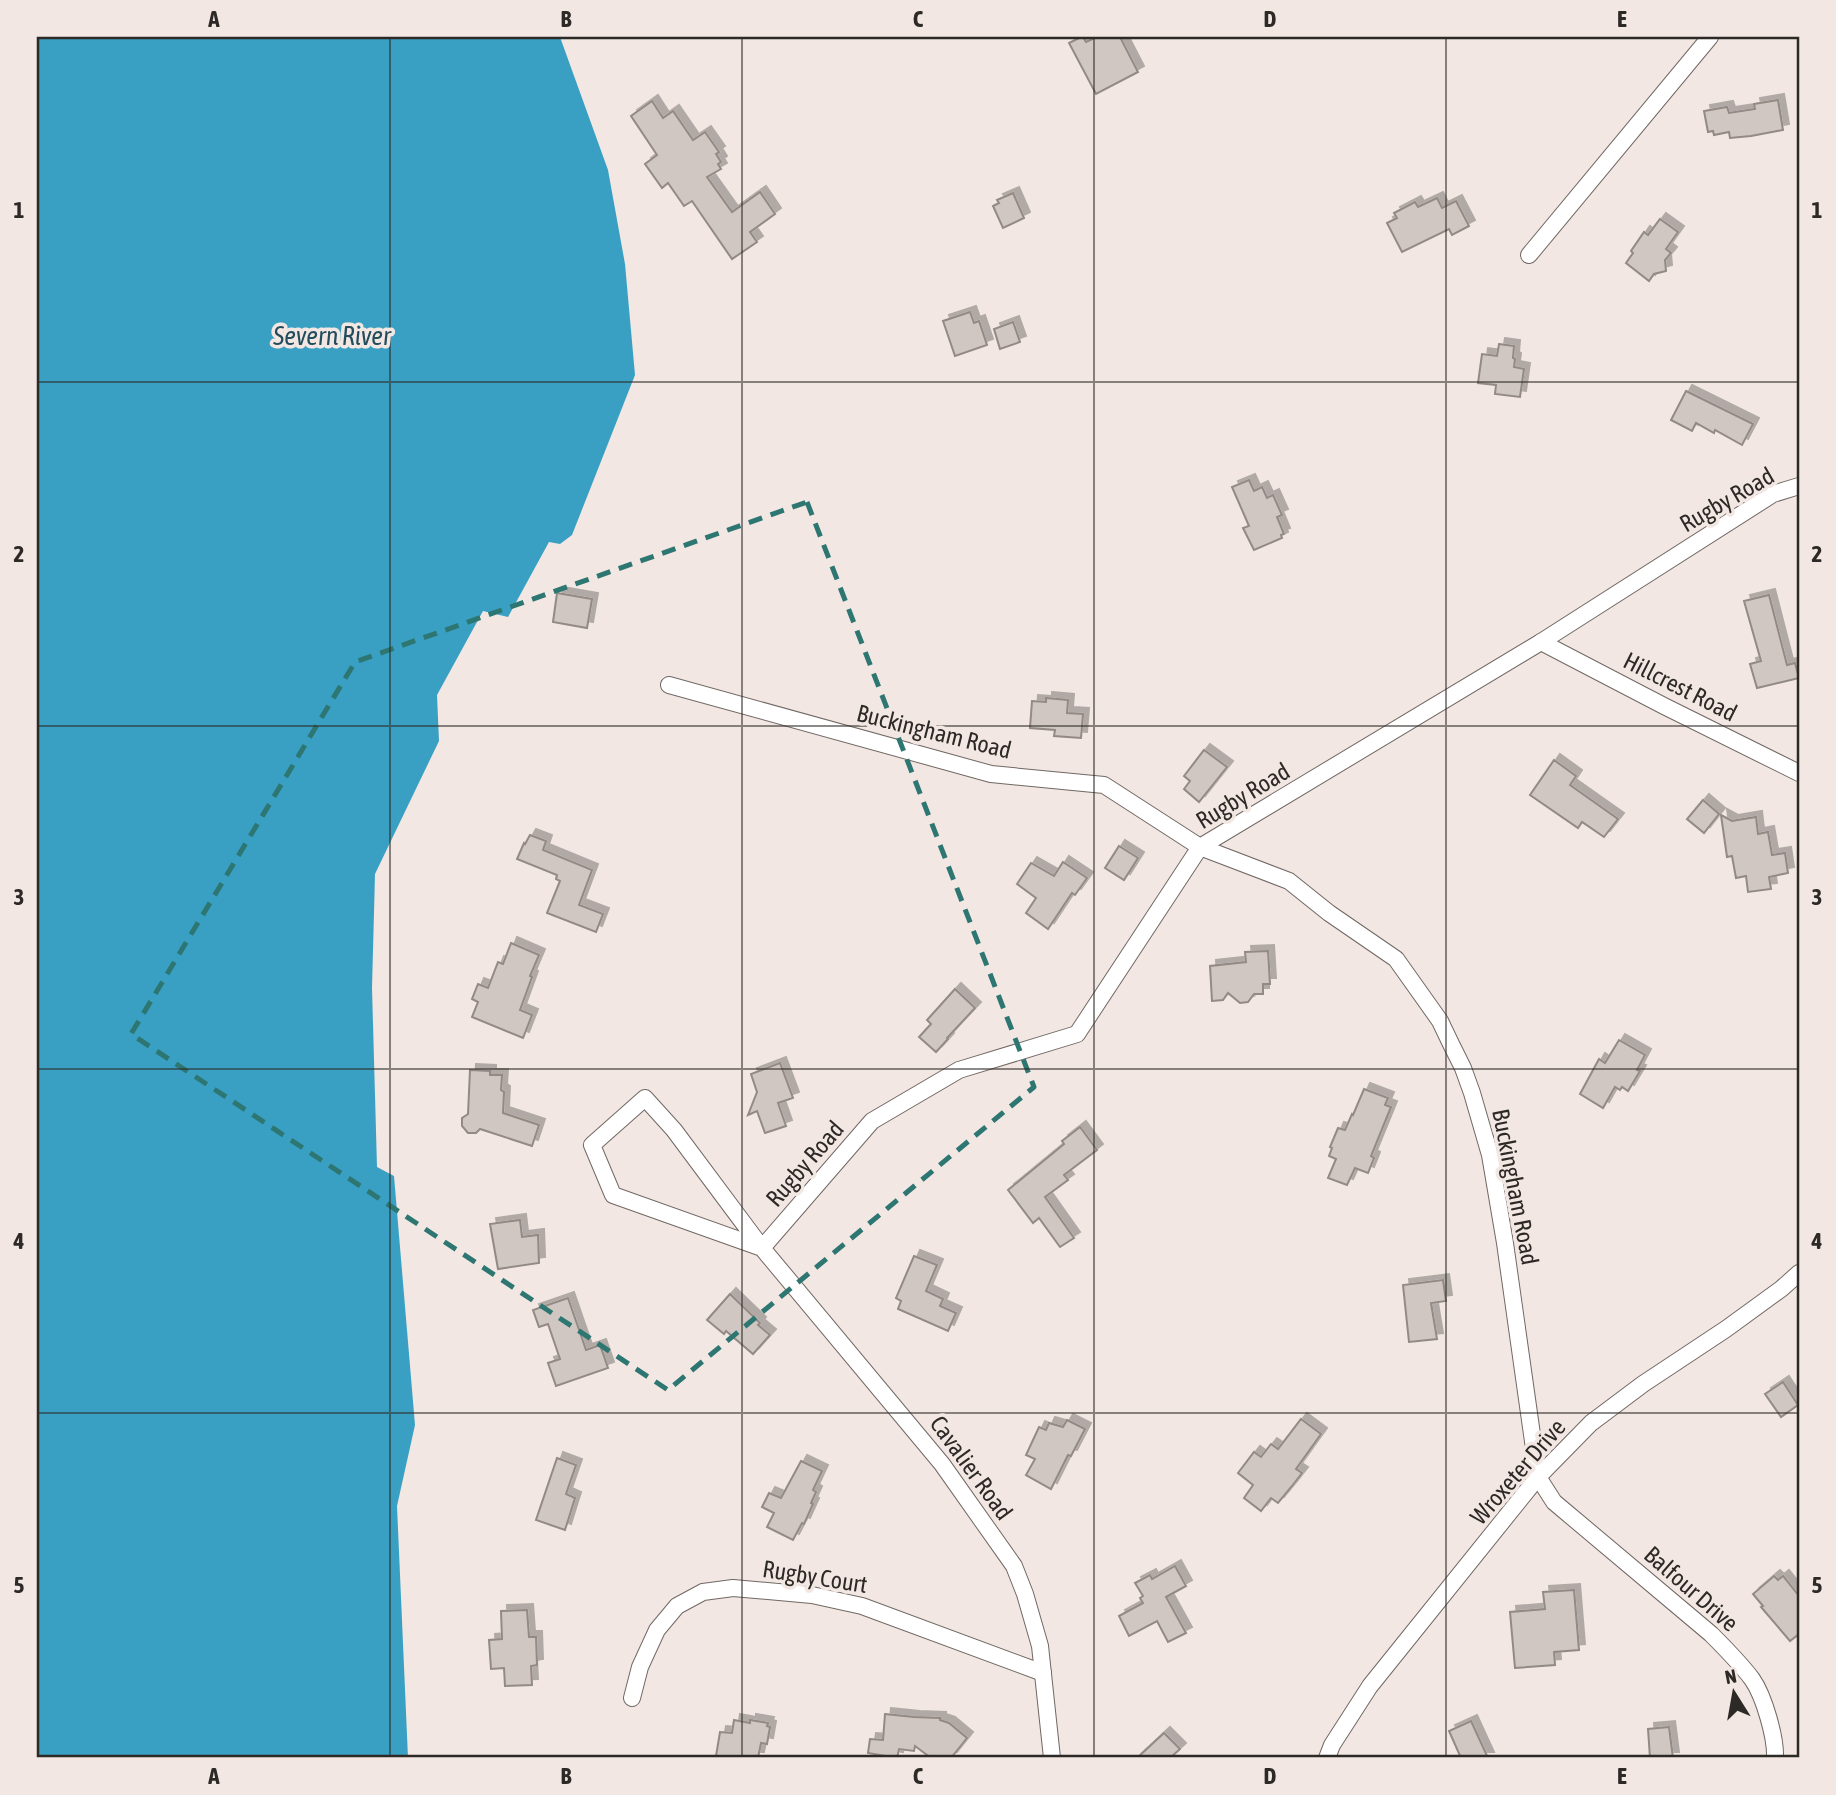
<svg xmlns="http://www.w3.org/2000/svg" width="1836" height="1795" font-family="'Asap Condensed',sans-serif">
  <defs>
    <filter id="shadow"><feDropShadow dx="6" dy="-6" stdDeviation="0" flood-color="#0004"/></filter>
  </defs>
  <rect width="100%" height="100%" fill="#f2e7e2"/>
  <polygon fill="#3aa0c3" points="37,37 560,37 608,170 625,264 635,375 572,535 560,544 549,542 508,617 483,611 437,695 439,741 375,874 372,988 377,1167 394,1176 415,1425 397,1506 408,1758 37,1758"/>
  <g fill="#d1c7c2" stroke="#938a85" stroke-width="2" filter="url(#shadow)">
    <polygon points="1081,37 1083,37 1086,42 1097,37 1120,37 1138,72 1096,94 1069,43"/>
    <polygon points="1778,100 1783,130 1751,136 1730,138 1729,132 1714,135 1713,131 1708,132 1704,111 1727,107 1729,113 1755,109 1754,104"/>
    <polygon points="652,101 663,118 673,111 693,140 705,132 719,152 716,154 721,162 718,164 721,169 707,177 732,212 760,192 775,214 750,232 757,242 732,259 692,201 684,206 668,183 662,188 645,164 657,155 631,116"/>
    <polygon points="1013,193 1024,218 1003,228 993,206 999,203 997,200"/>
    <polygon points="1437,198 1442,208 1456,201 1469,226 1452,235 1449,229 1402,252 1387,223 1397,218 1394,213 1415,202 1418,207"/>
    <polygon points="1660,219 1678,232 1666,249 1671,253 1665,260 1666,271 1654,274 1649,281 1626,263 1633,253 1631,251 1644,232 1648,235"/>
    <polygon points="970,312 974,323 979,321 987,345 955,356 943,321"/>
    <polygon points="1013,322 1020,342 1000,349 994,329"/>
    <polygon points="1499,344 1514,346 1513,358 1515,359 1514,367 1524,369 1520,397 1495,394 1496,385 1478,383 1482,354 1497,356"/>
    <polygon points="1686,391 1753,424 1742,445 1715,430 1714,433 1696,423 1692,431 1671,420"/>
    <polygon points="1249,480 1254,491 1262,487 1267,498 1273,495 1282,515 1277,517 1284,534 1281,535 1282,538 1254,550 1243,528 1249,526 1232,487"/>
    <polygon points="557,593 592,599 587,628 553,622"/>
    <polygon points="1769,595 1787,665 1795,663 1799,678 1757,688 1750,664 1761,661 1744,601"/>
    <polygon points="1046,698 1068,700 1067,713 1083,714 1081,738 1054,736 1055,730 1030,728 1032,701 1046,702"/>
    <polygon points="1204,750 1227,767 1199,802 1184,789 1190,781 1184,776"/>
    <polygon points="1554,760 1576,776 1570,785 1618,819 1604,837 1582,822 1578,828 1530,795"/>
    <polygon points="1703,800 1719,814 1704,833 1687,819"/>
    <polygon points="1721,815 1732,821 1756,817 1758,834 1768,832 1772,855 1785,853 1788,873 1769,877 1771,889 1748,892 1746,876 1736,878 1732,856 1727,857"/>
    <polygon points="530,835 546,841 543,850 592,870 579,905 603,914 596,932 547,913 560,881 556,879 557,875 517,859 524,843 525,844"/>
    <polygon points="1119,846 1138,858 1124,880 1105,868"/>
    <polygon points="1063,862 1087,878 1075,895 1072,893 1048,929 1026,913 1036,898 1017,884 1031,863 1054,876"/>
    <polygon points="511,943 539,955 530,976 532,977 520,1010 532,1015 523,1038 472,1017 478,1002 472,999 478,984 488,988 498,962 503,964"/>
    <polygon points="1268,951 1270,984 1263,984 1263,994 1254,994 1248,1002 1240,1003 1228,993 1223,1000 1212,1001 1210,966 1246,962 1245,952"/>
    <polygon points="955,989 975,1008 947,1038 948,1039 936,1052 919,1037 931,1024 927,1020"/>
    <polygon points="1619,1040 1645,1055 1637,1070 1640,1071 1628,1091 1622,1087 1620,1090 1615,1087 1603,1108 1580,1094 1599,1059 1605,1063"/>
    <polygon points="780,1063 793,1098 778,1103 786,1126 765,1133 757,1111 748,1115 757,1092 751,1074"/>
    <polygon points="470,1070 490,1071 490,1075 502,1075 501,1090 504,1092 503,1113 539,1125 532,1146 480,1129 476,1133 468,1133 462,1126 462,1118 468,1114"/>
    <polygon points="1364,1089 1388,1098 1385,1105 1391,1107 1371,1156 1374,1158 1368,1173 1355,1168 1347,1185 1328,1178 1336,1159 1329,1156 1332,1148 1330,1147 1338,1128 1345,1130 1352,1114 1353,1115"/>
    <polygon points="1080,1127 1097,1150 1064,1175 1068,1180 1045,1197 1074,1238 1060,1247 1039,1218 1033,1223 1008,1190 1064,1144 1062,1141"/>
    <polygon points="520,1220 522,1237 538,1235 539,1263 498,1269 490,1224"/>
    <polygon points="914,1256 937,1265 926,1291 943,1299 940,1306 956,1313 948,1331 898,1309 901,1301 896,1298"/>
    <polygon points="1443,1280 1446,1301 1431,1303 1437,1339 1409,1342 1403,1285"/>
    <polygon points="730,1294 760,1323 758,1325 770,1335 753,1354 726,1331 724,1334 707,1320"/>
    <polygon points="568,1298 586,1350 600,1345 608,1368 556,1386 548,1363 560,1359 548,1324 539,1327 533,1310"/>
    <polygon points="1783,1382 1798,1405 1781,1417 1765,1394"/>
    <polygon points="1301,1419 1321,1434 1296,1469 1302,1473 1292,1486 1278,1503 1271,1498 1261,1511 1244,1498 1253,1485 1238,1473 1254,1452 1261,1457 1271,1444 1278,1449"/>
    <polygon points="1067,1420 1085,1429 1071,1456 1068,1455 1051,1489 1026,1475 1035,1459 1026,1455 1039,1427 1046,1430 1049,1423 1063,1427"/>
    <polygon points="557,1458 576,1465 566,1494 575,1498 565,1530 536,1520"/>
    <polygon points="801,1461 822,1471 813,1490 816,1492 811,1503 813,1504 804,1524 802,1523 793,1540 767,1527 774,1513 762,1507 769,1493 781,1498"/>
    <polygon points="1175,1566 1186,1586 1166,1597 1186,1633 1168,1642 1157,1621 1129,1636 1119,1616 1143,1603 1140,1598 1143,1596 1135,1583 1150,1575 1152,1579"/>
    <polygon points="1774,1576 1778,1580 1783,1576 1799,1596 1799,1634 1790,1641 1761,1607 1763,1606 1753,1594"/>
    <polygon points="1574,1590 1579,1650 1554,1652 1555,1665 1515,1668 1510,1612 1545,1609 1543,1592"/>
    <polygon points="527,1610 529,1637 536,1637 537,1665 531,1666 532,1685 505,1686 504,1668 491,1669 489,1640 502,1639 501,1611"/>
    <polygon points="885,1714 914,1717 940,1718 940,1720 949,1723 967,1738 951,1758 931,1758 915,1746 914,1751 899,1749 897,1758 868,1753 870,1739 883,1740"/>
    <polygon points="734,1720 750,1723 750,1720 768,1723 767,1726 770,1727 767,1744 761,1743 758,1758 731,1758 716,1756 720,1732 732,1733"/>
    <polygon points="1471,1721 1488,1758 1461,1758 1449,1731"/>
    <polygon points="1669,1727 1673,1758 1650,1758 1648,1729"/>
    <polygon points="1164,1733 1180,1749 1170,1758 1137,1758"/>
  </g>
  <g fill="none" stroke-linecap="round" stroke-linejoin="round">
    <defs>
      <g id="street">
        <polyline points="1529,255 1710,37"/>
        <polyline points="1541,642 1664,706 1799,773"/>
        <path d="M669,685L991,774L1104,785L1200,847L1289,881L1329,913L1396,959L1440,1021L1451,1044L1463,1068L1472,1093L1490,1155L1505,1243L1538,1477L1554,1502L1711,1634C1725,1648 1740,1663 1752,1679C1764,1696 1776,1738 1775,1758"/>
        <polyline points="632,1698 640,1667 657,1630 677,1606 703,1592 733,1588 812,1595 862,1606 1043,1673"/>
        <polyline points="1052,1758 1040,1646 1025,1594 1014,1566 942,1464 762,1248 674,1130 645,1098 592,1145 613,1195 762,1248 872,1121 959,1070 1077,1034 1200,847 1541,642 1773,494 1799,486"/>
        <polyline points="1327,1758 1332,1745 1370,1686 1538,1477 1591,1423 1643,1384 1726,1329 1781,1289 1799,1273"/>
      </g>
    </defs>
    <use href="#street" stroke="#716864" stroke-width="18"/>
    <use href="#street" stroke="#fff" stroke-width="16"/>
  </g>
  <path fill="none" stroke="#2d7671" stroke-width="5" stroke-dasharray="14 9" stroke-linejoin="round" d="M807,502L1034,1087L668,1390L131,1034L355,662Z"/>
  <path fill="none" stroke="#2d2927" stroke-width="2" stroke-opacity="0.55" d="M390,37V1758M742,37V1758M1094,37V1758M1446,37V1758M37,382H1799M37,726H1799M37,1069H1799M37,1413H1799"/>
  <g text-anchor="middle" stroke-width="7" stroke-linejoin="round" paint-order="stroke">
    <g font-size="24" fill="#2d2927" stroke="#f2e7e2">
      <text transform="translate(1727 500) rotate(-30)" y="8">Rugby Road</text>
      <text transform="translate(1680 687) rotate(27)" y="8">Hillcrest Road</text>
      <text transform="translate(934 732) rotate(14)" y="8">Buckingham Road</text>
      <text transform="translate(1243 796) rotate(-31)" y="8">Rugby Road</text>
      <text transform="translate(805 1164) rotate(-49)" y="8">Rugby Road</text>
      <text transform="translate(1515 1187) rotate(79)" y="8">Buckingham Road</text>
      <text transform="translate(971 1468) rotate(54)" y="8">Cavalier Road</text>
      <text transform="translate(1518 1472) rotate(-49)" y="8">Wroxeter Drive</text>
      <text transform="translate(815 1577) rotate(9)" y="8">Rugby Court</text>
      <text transform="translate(1691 1589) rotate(41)" y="8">Balfour Drive</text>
    </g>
    <g font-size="26" font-style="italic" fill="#234d5d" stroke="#f2e7e2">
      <text x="332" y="345">Severn River</text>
    </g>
  </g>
  <rect width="1836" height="1795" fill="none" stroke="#f2e7e2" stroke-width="77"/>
  <g transform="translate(1734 1693) rotate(349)" stroke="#f2e7e2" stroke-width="5" paint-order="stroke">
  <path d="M0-5L12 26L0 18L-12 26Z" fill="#2d2927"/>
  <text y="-10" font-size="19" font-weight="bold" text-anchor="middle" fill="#2d2927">N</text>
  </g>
  <rect x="38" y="38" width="1760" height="1718" fill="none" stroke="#2d2927" stroke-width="2.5"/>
  <g font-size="23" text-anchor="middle" font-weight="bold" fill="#2d2927">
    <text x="214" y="27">A</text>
    <text x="566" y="27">B</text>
    <text x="918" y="27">C</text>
    <text x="1270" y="27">D</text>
    <text x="1622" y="27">E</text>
    <text x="19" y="218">1</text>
    <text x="1817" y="218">1</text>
    <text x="19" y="562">2</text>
    <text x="1817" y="562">2</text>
    <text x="19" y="905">3</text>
    <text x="1817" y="905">3</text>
    <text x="19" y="1249">4</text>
    <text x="1817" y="1249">4</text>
    <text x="19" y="1593">5</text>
    <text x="1817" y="1593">5</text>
    <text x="214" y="1784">A</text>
    <text x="566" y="1784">B</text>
    <text x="918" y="1784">C</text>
    <text x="1270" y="1784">D</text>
    <text x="1622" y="1784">E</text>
  </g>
</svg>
